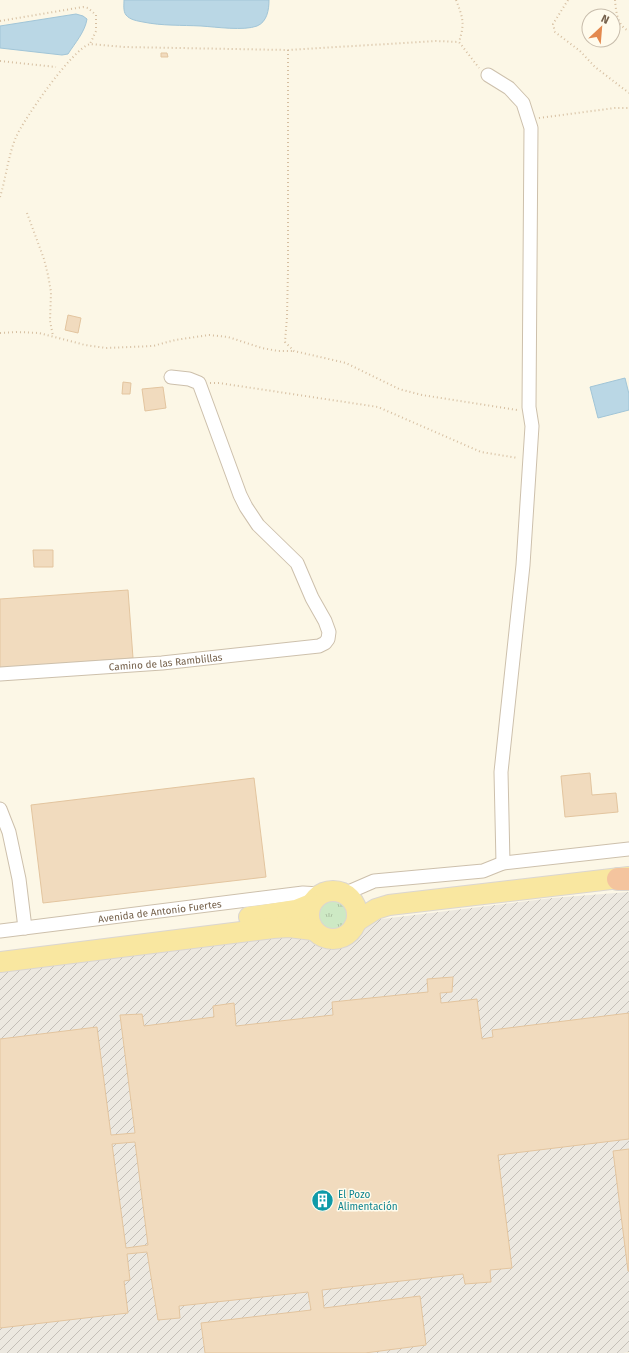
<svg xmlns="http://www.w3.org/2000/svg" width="629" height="1353" font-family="'Fira Sans',sans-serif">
  <defs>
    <pattern id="industrial-furrows" width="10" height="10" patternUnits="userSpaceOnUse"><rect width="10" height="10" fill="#ece8e0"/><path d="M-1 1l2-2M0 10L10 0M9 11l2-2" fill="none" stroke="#c4bfb8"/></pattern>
    <pattern id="grass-tufts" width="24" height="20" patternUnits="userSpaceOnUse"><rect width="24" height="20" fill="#cde9c4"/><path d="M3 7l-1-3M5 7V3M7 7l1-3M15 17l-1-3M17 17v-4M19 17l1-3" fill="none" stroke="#abc0a1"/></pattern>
  </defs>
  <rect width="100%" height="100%" fill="#fcf7e6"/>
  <polygon fill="url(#industrial-furrows)" points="629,892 629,1352 623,1353 0,1353 0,966 552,898"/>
  <circle fill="url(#grass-tufts)" cx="333" cy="916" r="22"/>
  <g fill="#bad7e5" stroke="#a1c5d7">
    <path d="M124,0H269C269,10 267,22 257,26C244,31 216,27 201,26C182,25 162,26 143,22C138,21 130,20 126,15C123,11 124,5 124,0Z"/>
    <path d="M76,14L83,16L87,19C85,32 75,43 68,54L62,55L0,48V26Z"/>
    <polygon points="625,378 629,394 629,410 598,418 590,387"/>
  </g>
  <g fill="#f1dbbe" stroke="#e3c59f" fill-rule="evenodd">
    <polygon points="161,53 167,53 168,57 161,57"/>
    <polygon points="68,315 81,318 78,333 65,330"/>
    <polygon points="123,382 131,383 130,394 122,394"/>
    <polygon points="163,387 166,408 145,411 142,389"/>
    <polygon points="33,550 53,550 53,567 34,567"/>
    <polygon points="128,590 133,658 0,668 0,599"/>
    <polygon points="590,773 592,795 616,793 618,812 565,817 561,776"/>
    <polygon points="254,778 266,877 43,903 31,805"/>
    <path d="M453,977L452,992L440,993L441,1003L477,999L482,1039L493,1037L492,1030L629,1013V1139L498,1155L512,1268L490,1270L491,1282L465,1284L463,1274L322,1290L324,1308L420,1296L426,1345L365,1353H205L201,1323L311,1310L308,1292L179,1306L180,1318L158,1320L147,1252L127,1254L130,1280L124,1281L128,1313L0,1328V1039L97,1027L111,1135L135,1133L120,1015L142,1014L144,1026L214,1017L213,1006L234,1003L236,1026L333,1015L332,1002L428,992L427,979ZM135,1142L148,1245L126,1248L112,1144Z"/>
    <polygon points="629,1149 629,1271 628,1271 613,1151"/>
  </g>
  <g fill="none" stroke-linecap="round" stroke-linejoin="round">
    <defs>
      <g id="minor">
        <polyline points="488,75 509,88 523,103 531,128 529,407 532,426 523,565 501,772 503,863"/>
        <path id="s1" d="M0,674L162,663L319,646L325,643L328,639L329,632L325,621L312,598L297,563L258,525L246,507L240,495L199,383L189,379L171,377"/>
        <polyline points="0,809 9,832 19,879 25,928"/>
        <polyline points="344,894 374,881 483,871 503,863 629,849"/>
        <path id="s2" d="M0,931L303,893L320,894"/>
      </g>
      <g id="primary">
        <circle cx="333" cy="915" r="24"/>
        <polyline points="249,917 296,910 311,904"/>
        <polyline points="357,921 376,909 389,905 629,877"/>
        <polyline points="0,962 273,928 289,927 313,930"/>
      </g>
      <polyline id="motorway" points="618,879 629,879"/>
    </defs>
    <use href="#minor" stroke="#cdc0ac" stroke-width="15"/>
    <use href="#primary" stroke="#dbd6d0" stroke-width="22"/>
    <use href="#motorway" stroke="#dbd6d0" stroke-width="24"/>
    <g stroke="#d6bfa1" stroke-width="2" stroke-dasharray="1 3" stroke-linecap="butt">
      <path d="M456,0C463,18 465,23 459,42"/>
      <polyline points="568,0 553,24 555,32 580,51 595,67 629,93"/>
      <path d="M615,0C616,11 617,26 629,31"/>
      <polyline points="0,21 83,7 88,8 96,15 96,31 90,44"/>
      <polyline points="288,50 288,270 287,317 285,342 294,351 346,363 399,389 422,395 517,410"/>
      <polyline points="0,61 56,67"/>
      <polyline points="539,118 615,108 629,108"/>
      <path d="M0,197C6,178 8,156 16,137C24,119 72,49 90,44L124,47L288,50L436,41L459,42L479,68"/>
      <polyline points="27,213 44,259 48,275 51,292 50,321 53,336"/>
      <polyline points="0,333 17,332 39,333 85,345 106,348 153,346 175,340 209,335 228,337 262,348 278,351 294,351"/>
      <polyline points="210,383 219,383 378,407 481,452 518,458"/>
    </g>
    <use href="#minor" stroke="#fff" stroke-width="13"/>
    <use href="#primary" stroke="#f9e7a0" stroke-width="20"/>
    <use href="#motorway" stroke="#f4c49e" stroke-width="22"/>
  </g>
  <defs>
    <symbol id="building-disc" viewBox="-11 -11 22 22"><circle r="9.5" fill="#0f9aa8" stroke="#fffbec"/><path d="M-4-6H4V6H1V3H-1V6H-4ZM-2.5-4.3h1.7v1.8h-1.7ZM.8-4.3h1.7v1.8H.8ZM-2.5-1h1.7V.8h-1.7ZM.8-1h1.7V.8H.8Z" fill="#fff"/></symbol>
  </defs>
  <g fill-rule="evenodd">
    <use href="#building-disc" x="310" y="1188" width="25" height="25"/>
  </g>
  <g text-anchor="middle" stroke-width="3" stroke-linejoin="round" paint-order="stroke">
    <g font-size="10" fill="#75614b" stroke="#fffbec">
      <text dy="4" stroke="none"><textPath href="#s1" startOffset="166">Camino de las Ramblillas</textPath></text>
      <text dy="4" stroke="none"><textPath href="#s2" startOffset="161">Avenida de Antonio Fuertes</textPath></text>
    </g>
    <g font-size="10" fill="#0d838f" stroke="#fffbec" text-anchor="start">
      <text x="338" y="1198">El Pozo<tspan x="338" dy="12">Alimentación</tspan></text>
    </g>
  </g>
  <g transform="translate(601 28) rotate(26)"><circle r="19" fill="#fffbec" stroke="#c8bdac"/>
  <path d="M0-3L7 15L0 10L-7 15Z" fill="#e3894e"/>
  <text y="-6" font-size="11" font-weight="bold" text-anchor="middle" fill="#75614b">N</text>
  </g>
</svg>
